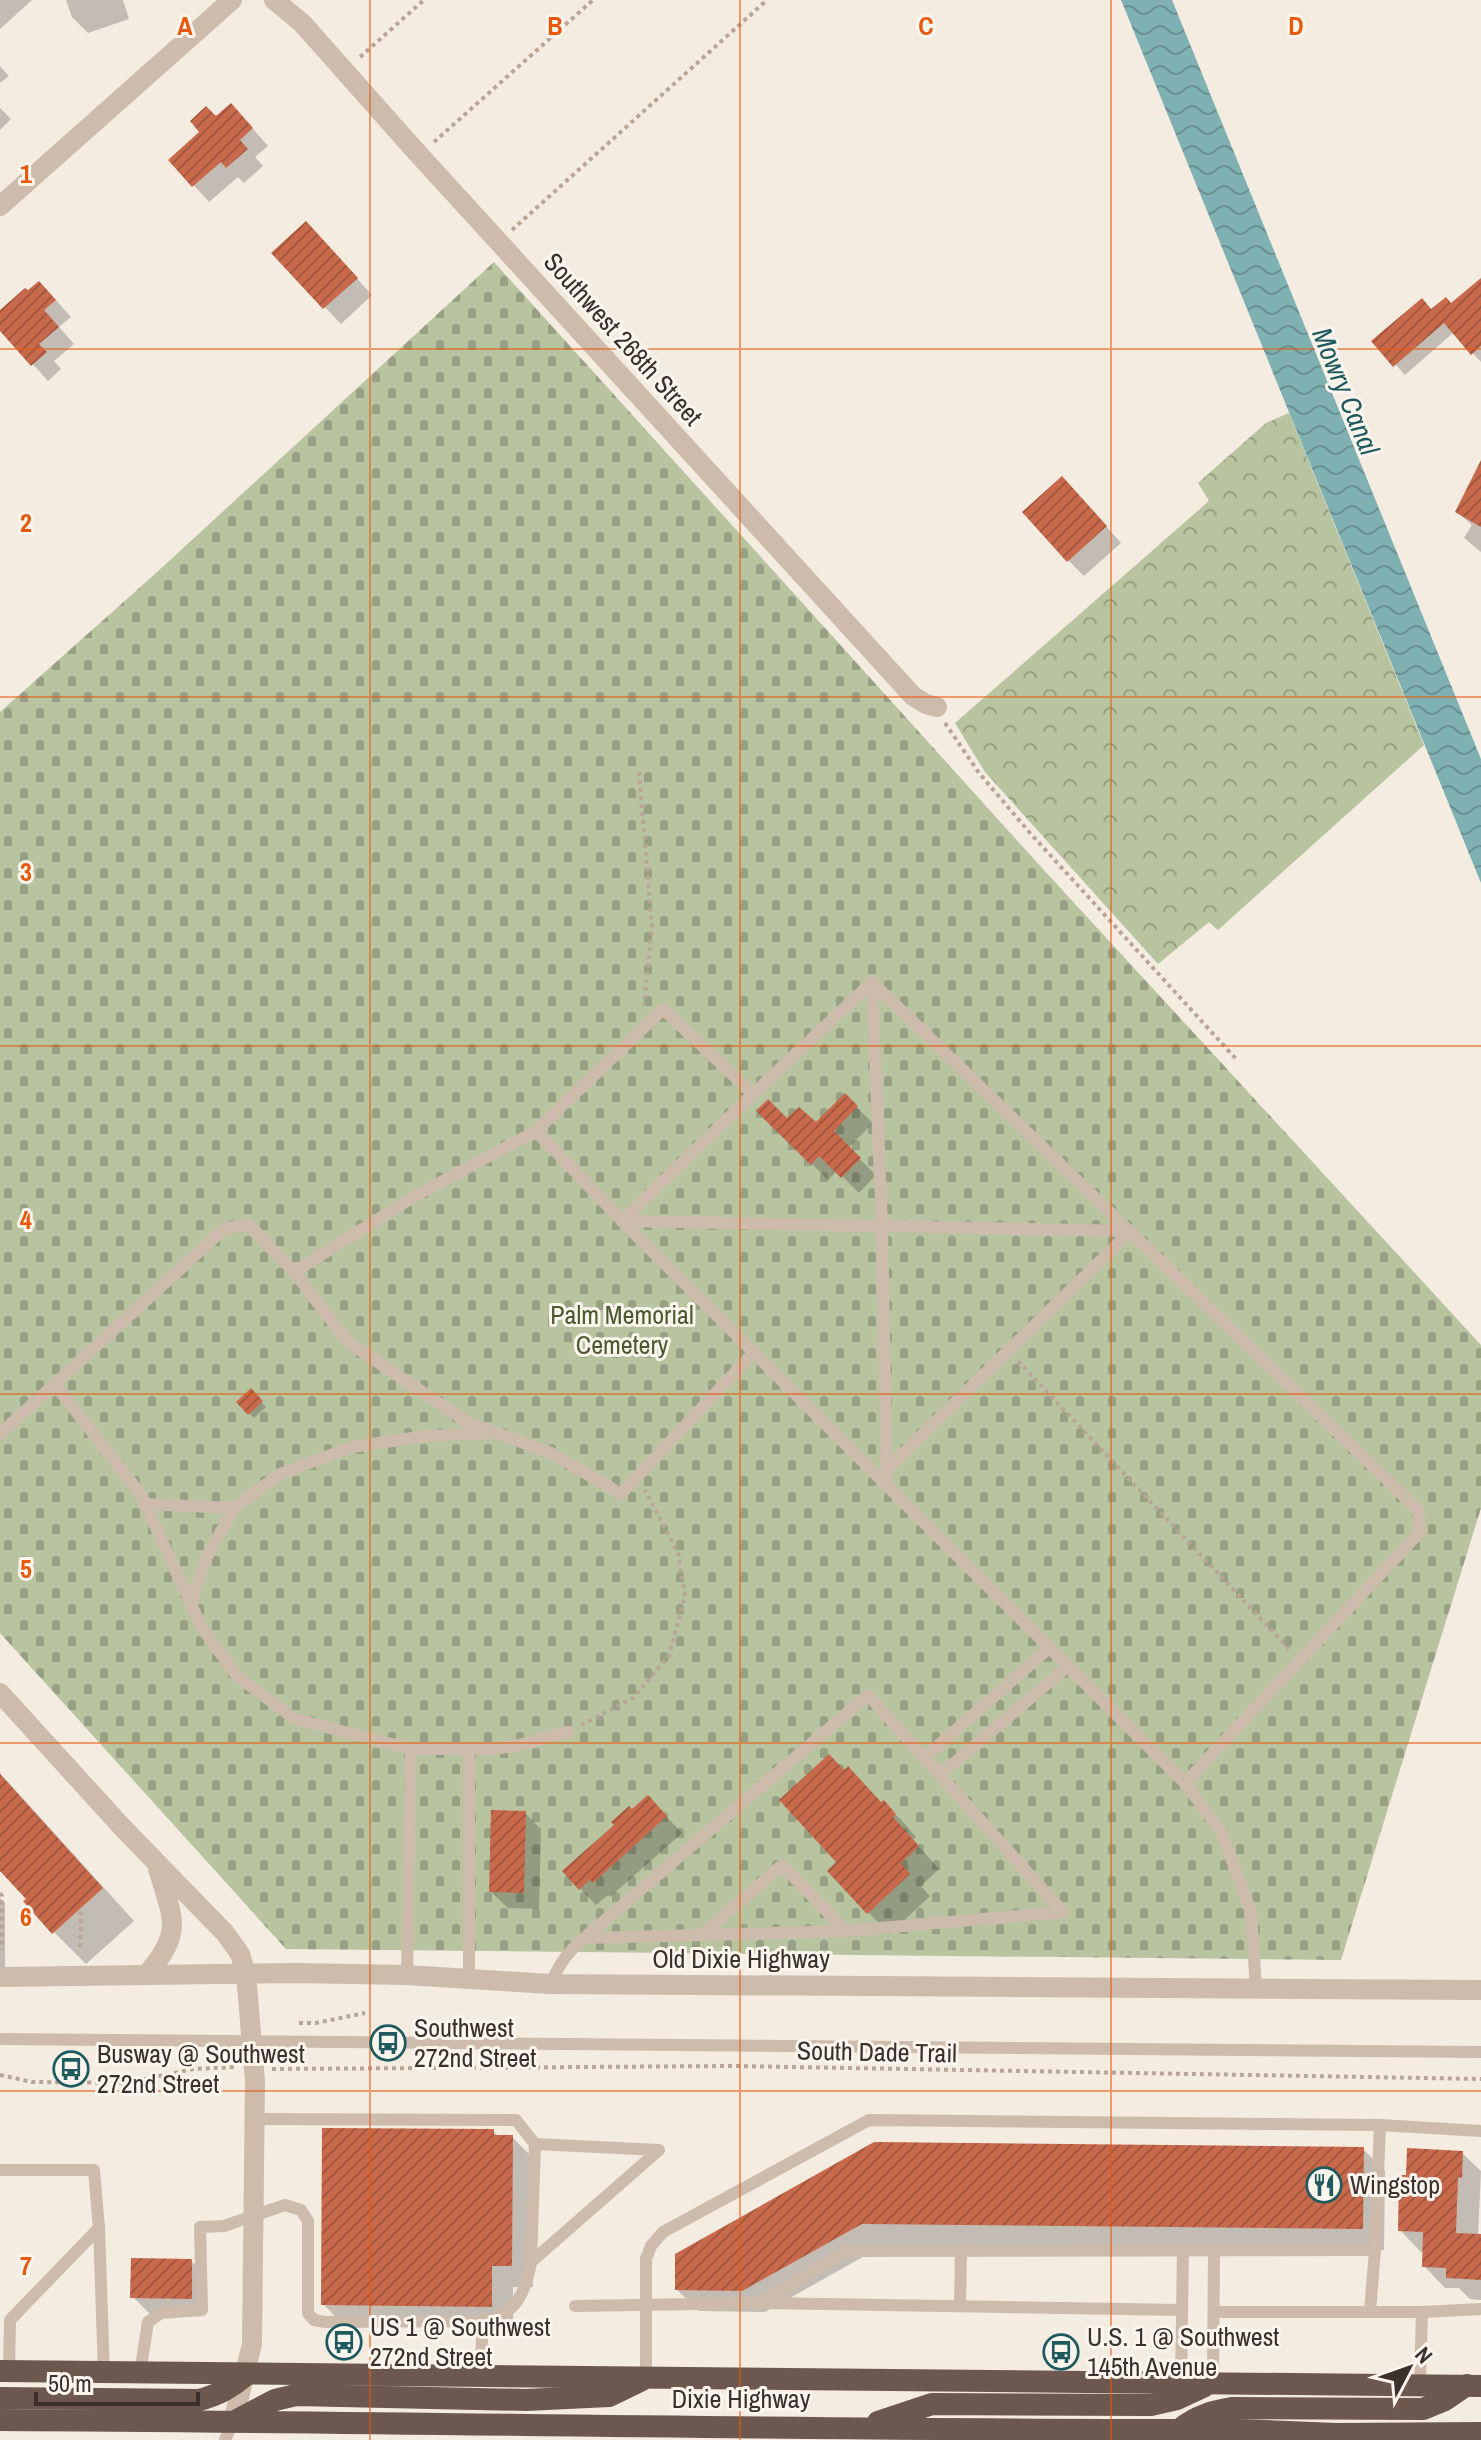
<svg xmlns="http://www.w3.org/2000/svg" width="1481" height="2440" font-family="'Archivo Narrow',sans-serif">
  <defs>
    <pattern id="forest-crowns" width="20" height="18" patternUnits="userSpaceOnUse" patternTransform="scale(2)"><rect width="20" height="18" fill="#b8c4a0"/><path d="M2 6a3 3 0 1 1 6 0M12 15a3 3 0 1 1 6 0" fill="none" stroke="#97a083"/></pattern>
    <pattern id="cemetery-stones" width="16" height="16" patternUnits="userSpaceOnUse" patternTransform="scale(2)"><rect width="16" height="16" fill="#b8c4a0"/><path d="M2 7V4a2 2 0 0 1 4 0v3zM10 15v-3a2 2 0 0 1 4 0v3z" fill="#97a083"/></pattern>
    <pattern id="water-waves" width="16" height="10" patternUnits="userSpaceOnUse" patternTransform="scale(2)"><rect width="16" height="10" fill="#7fb0b2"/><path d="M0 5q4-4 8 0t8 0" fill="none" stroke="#699091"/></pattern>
    <pattern id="building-hatch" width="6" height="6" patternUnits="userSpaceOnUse" patternTransform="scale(2)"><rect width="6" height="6" fill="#c8694b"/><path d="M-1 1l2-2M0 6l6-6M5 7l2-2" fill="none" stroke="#a4573f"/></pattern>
  </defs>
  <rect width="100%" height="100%" fill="#f4ebe1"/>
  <polygon fill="url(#forest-crowns)" points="1289,413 1424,745 1218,930 1209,922 1158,964 985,772 955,723 1209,501 1198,483 1266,423"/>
  <polygon fill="url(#cemetery-stones)" points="494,262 1042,868 1481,1345 1481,1508 1341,1960 286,1949 0,1633 0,712 155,574"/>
  <polygon fill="url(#water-waves)" points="1121,0 1172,0 1481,759 1481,883"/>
  <g fill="#0003">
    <polygon points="0,0 32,0 0,29"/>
    <polygon points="66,0 123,0 129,19 88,33 72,17"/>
    <polygon points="0,66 9,76 0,83"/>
    <polygon points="0,108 11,119 0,130"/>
    <polygon points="216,119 247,122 268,146 255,157 263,166 244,183 238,177 209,202 171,160"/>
    <polygon points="322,240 372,295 341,324 274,253"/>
    <polygon points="1481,280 1481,362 1454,332 1405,375 1374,341 1432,311 1452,305"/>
    <polygon points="55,299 71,317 59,327 74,344 54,361 61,369 48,381 0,328 0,318"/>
    <polygon points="1481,486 1481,552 1464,538 1472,525 1457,512"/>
    <polygon points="1078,495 1121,543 1084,576 1068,560"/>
    <polygon points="845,1096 873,1123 848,1148 876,1175 859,1193 837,1171 828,1180 759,1111 787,1121 816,1125"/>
    <polygon points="251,1391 266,1407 254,1418 238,1402"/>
    <polygon points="844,1772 882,1804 884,1803 905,1824 916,1837 913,1840 939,1869 921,1886 930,1896 890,1934 868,1912 839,1862"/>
    <polygon points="0,1773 134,1921 86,1964 54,1932 28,1899 0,1868"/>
    <polygon points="525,1813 541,1829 539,1909 508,1908 491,1892"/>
    <polygon points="664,1814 682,1833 610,1897 608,1895 596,1905 564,1871"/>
    <polygon points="0,1898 5,1903 5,1970 0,1970"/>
    <polygon points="493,2131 499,2137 512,2137 534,2159 533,2287 513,2287 513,2328 345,2326 323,2304"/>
    <polygon points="874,2144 1363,2149 1385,2171 1384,2250 884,2245 765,2312 699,2311 677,2290"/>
    <polygon points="1462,2153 1481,2171 1478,2236 1481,2236 1481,2300 1470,2299 1459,2288 1445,2288 1424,2266 1424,2252 1421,2252 1400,2230"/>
    <polygon points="191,2261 207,2277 207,2314 149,2313 133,2297"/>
  </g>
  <g fill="url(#building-hatch)">
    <polygon points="231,103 253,128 240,140 248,149 226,168 221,162 192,187 168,160 199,132 190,121 206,106 216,116"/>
    <polygon points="306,221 358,278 323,309 271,253"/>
    <polygon points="1481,278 1481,346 1471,355 1444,323 1393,367 1371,341 1422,298 1431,309 1446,297 1451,303"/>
    <polygon points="39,281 56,300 44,310 59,327 39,344 47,352 31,366 0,331 0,310 25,288 28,290"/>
    <polygon points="1481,460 1481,527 1455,512"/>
    <polygon points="1062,476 1107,526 1067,562 1022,512"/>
    <polygon points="845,1093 858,1106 834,1131 861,1158 841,1178 819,1156 811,1165 756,1111 768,1099 787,1118 799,1107 816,1122"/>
    <polygon points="251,1388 263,1401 248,1415 236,1402"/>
    <polygon points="829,1754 844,1770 848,1766 881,1802 884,1800 896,1814 893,1817 919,1846 901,1863 910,1874 867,1914 827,1871 836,1862 779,1800"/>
    <polygon points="0,1774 103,1888 52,1934 23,1901 26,1899 0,1871"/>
    <polygon points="648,1795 667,1816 593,1883 590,1880 579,1890 562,1871 614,1825 611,1822 629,1806 632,1809"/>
    <polygon points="491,1810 526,1811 524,1893 489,1892"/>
    <polygon points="322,2128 494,2129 494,2135 513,2135 512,2266 492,2266 492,2307 321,2305"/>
    <polygon points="874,2142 1364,2147 1363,2229 862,2224 742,2291 675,2290 675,2254"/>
    <polygon points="1407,2148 1463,2151 1462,2178 1458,2177 1456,2233 1481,2234 1481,2280 1446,2278 1446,2268 1422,2267 1423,2232 1398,2231 1399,2175 1406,2175"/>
    <polygon points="131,2258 192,2259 192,2299 130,2298"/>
  </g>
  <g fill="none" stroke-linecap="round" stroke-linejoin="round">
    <g stroke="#b9a596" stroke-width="4" stroke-dasharray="4 4" stroke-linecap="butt">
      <polyline points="360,57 424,0"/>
      <polyline points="434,142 593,0"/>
      <polyline points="512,230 767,0"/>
      <polyline points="945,723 979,773 1030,833 1237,1060"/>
      <polyline points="639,772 652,927 644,1005"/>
      <polyline points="1018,1361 1289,1649"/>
      <polyline points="581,1725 633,1698 669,1656 685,1595 678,1553 645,1490"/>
      <polyline points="0,1893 2,1896 2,1950"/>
      <polyline points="79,1912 81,1914 80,1949"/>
      <polyline points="299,2023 316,2023 365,2013"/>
      <polyline points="272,2069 733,2066 1481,2079"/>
      <polyline points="0,2075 32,2082 127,2083 193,2069 235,2067"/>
    </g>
    <g stroke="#cdbbac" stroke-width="12">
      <polyline points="872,982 882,1226 887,1486"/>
      <polyline points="536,1131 632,1231 1185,1783 1222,1833 1251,1912 1256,1989"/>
      <polyline points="622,1221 1131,1231"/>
      <polyline points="622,1221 753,1094"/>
      <polyline points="294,1272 348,1342 467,1422 551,1453 621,1494 754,1352"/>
      <polyline points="54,1383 141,1495 202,1628 237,1676 295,1719 411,1749"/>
      <polyline points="0,1434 225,1228 249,1225 294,1272 415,1196 536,1131 663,1009 753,1094 872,982 1418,1510 1420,1532 1185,1783"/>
      <polyline points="884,1472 1131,1231"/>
      <polyline points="145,1504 234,1508"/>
      <polyline points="191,1604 205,1560 234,1508 280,1474 352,1447 426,1436 488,1433"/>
      <polyline points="924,1758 1050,1647"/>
      <polyline points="940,1775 1068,1666"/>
      <polyline points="702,1935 782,1865 846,1931"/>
      <polyline points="407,1975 411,1749 491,1749 515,1746 568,1732"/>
      <polyline points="469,1980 469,1750"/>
      <path d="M550,1984C561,1962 566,1954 584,1938L868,1695L1063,1912L846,1931L584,1938"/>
      <polyline points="0,2039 1481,2052"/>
      <polyline points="0,2170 94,2170 99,2228 104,2373"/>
      <polyline points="531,2262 535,2144"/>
      <polyline points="761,2303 1182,2310"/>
      <polyline points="575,2306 760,2303 846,2251 1375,2250"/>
      <polyline points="960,2306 961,2250"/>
      <polyline points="1370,2311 1375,2250 1380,2125"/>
      <polyline points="1215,2312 1422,2312 1481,2309"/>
      <polyline points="9,2372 10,2320 99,2228"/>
      <path d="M140,2373L148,2322L161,2313L202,2310L200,2227L224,2226L285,2205L301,2210L308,2221V2313L314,2320L325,2322L483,2321C517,2314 525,2293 531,2262L659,2150L535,2144L516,2120L254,2119"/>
      <polyline points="480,2376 483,2321"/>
      <polyline points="646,2378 646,2259 651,2246 663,2232 869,2120 1380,2125 1481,2131"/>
      <polyline points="1181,2382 1183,2250"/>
      <polyline points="1213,2383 1214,2250"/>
      <polyline points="1420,2385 1422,2312"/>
      <polyline points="225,2440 233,2422"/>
    </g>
    <g stroke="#cdbbac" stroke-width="20">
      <polyline points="274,0 302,23 412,147 913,696 926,704 937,707"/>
      <polyline points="0,206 232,0"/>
    </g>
    <g stroke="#cdbbac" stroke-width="20">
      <polyline points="0,1693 122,1827 225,1933 240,1954 246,1974 255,2081 252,2344 233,2422"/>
      <path d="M146,1975C184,1932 173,1919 158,1869"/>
      <polyline points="0,1977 296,1973 407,1975 550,1984 1481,1990"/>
    </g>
    <g stroke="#6c584f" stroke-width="22">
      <polyline points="0,2371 1481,2386"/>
      <path d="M0,2398L199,2400C218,2395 231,2388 246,2375"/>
      <path d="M0,2420C413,2422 827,2431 1240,2430L1336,2434L1481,2433"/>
      <polyline points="237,2420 275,2400 296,2395 526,2400 609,2396 642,2380"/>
      <polyline points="878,2422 932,2404 1151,2405 1177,2399 1205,2386"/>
      <path d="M1180,2429C1196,2416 1213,2411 1233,2408L1423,2409L1445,2400L1467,2385"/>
    </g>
  </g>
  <path fill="none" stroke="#e8590c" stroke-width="2" stroke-opacity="0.55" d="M370,0V2440M740,0V2440M1111,0V2440M0,349H1481M0,697H1481M0,1046H1481M0,1394H1481M0,1743H1481M0,2091H1481"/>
  <defs>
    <symbol id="bus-ring" viewBox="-11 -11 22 22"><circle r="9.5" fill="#fbf5ee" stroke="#1f5a5e" stroke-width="1.5"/><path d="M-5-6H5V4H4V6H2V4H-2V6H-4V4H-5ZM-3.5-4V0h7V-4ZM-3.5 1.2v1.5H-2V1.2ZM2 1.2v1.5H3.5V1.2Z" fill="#1f5a5e"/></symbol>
    <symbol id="restaurant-ring" viewBox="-11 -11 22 22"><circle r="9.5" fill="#fbf5ee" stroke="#1f5a5e" stroke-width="1.5"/><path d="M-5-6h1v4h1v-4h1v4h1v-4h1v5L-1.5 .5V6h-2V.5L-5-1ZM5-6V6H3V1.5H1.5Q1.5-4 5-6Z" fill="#1f5a5e"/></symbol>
  </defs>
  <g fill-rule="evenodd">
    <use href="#bus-ring" x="368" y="2023" width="40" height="40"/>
    <use href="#bus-ring" x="51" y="2049" width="40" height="40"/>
    <use href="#restaurant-ring" x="1304" y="2165" width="40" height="40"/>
    <use href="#bus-ring" x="324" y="2322" width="40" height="40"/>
    <use href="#bus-ring" x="1041" y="2332" width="40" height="40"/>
  </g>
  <g text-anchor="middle" stroke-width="6" stroke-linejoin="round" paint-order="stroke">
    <g font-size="26" fill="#3b302b" stroke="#fbf5ee">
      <text transform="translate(623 339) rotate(48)" y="9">Southwest 268th Street</text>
      <text x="741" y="1968">Old Dixie Highway</text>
      <text transform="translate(877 2052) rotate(1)" y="9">South Dade Trail</text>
      <text x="741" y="2408">Dixie Highway</text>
    </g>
    <g font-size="26" fill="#4a5a2e" stroke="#fbf5ee">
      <text x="622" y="1324">Palm Memorial<tspan x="622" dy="30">Cemetery</tspan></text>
    </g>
    <g font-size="26" fill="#3b302b" stroke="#fbf5ee" text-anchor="start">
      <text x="414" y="2037">Southwest<tspan x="414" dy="30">272nd Street</tspan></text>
      <text x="97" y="2063">Busway @ Southwest<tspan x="97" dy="30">272nd Street</tspan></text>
      <text x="1350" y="2194">Wingstop</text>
      <text x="370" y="2336">US 1 @ Southwest<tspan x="370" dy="30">272nd Street</tspan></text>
      <text x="1087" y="2346">U.S. 1 @ Southwest<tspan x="1087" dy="30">145th Avenue</tspan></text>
    </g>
    <g font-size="28" font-style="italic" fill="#1f5a5e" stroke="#fbf5ee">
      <text transform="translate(1346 391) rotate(68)" y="10">Mowry Canal</text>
    </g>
  </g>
  <g font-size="26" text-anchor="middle" font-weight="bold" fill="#e8590c" stroke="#fbf5ee" stroke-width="6" stroke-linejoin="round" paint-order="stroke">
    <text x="185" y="35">A</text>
    <text x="555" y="35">B</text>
    <text x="926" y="35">C</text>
    <text x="1296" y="35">D</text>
    <text x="26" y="183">1</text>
    <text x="26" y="532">2</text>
    <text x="26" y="881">3</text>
    <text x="26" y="1229">4</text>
    <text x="26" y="1578">5</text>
    <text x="26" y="1926">6</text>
    <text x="26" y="2275">7</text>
  </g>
  <g transform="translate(1409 2368) rotate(49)" stroke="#fbf5ee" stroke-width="6" paint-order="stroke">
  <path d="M0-6L14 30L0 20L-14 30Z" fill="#3b302b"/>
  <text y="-12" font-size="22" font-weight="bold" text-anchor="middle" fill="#3b302b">N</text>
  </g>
  <path d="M36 2392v12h162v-12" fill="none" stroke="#3b302b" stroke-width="4"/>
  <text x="48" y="2392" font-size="24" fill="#3b302b" stroke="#fbf5ee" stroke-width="6" paint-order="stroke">50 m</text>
</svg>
